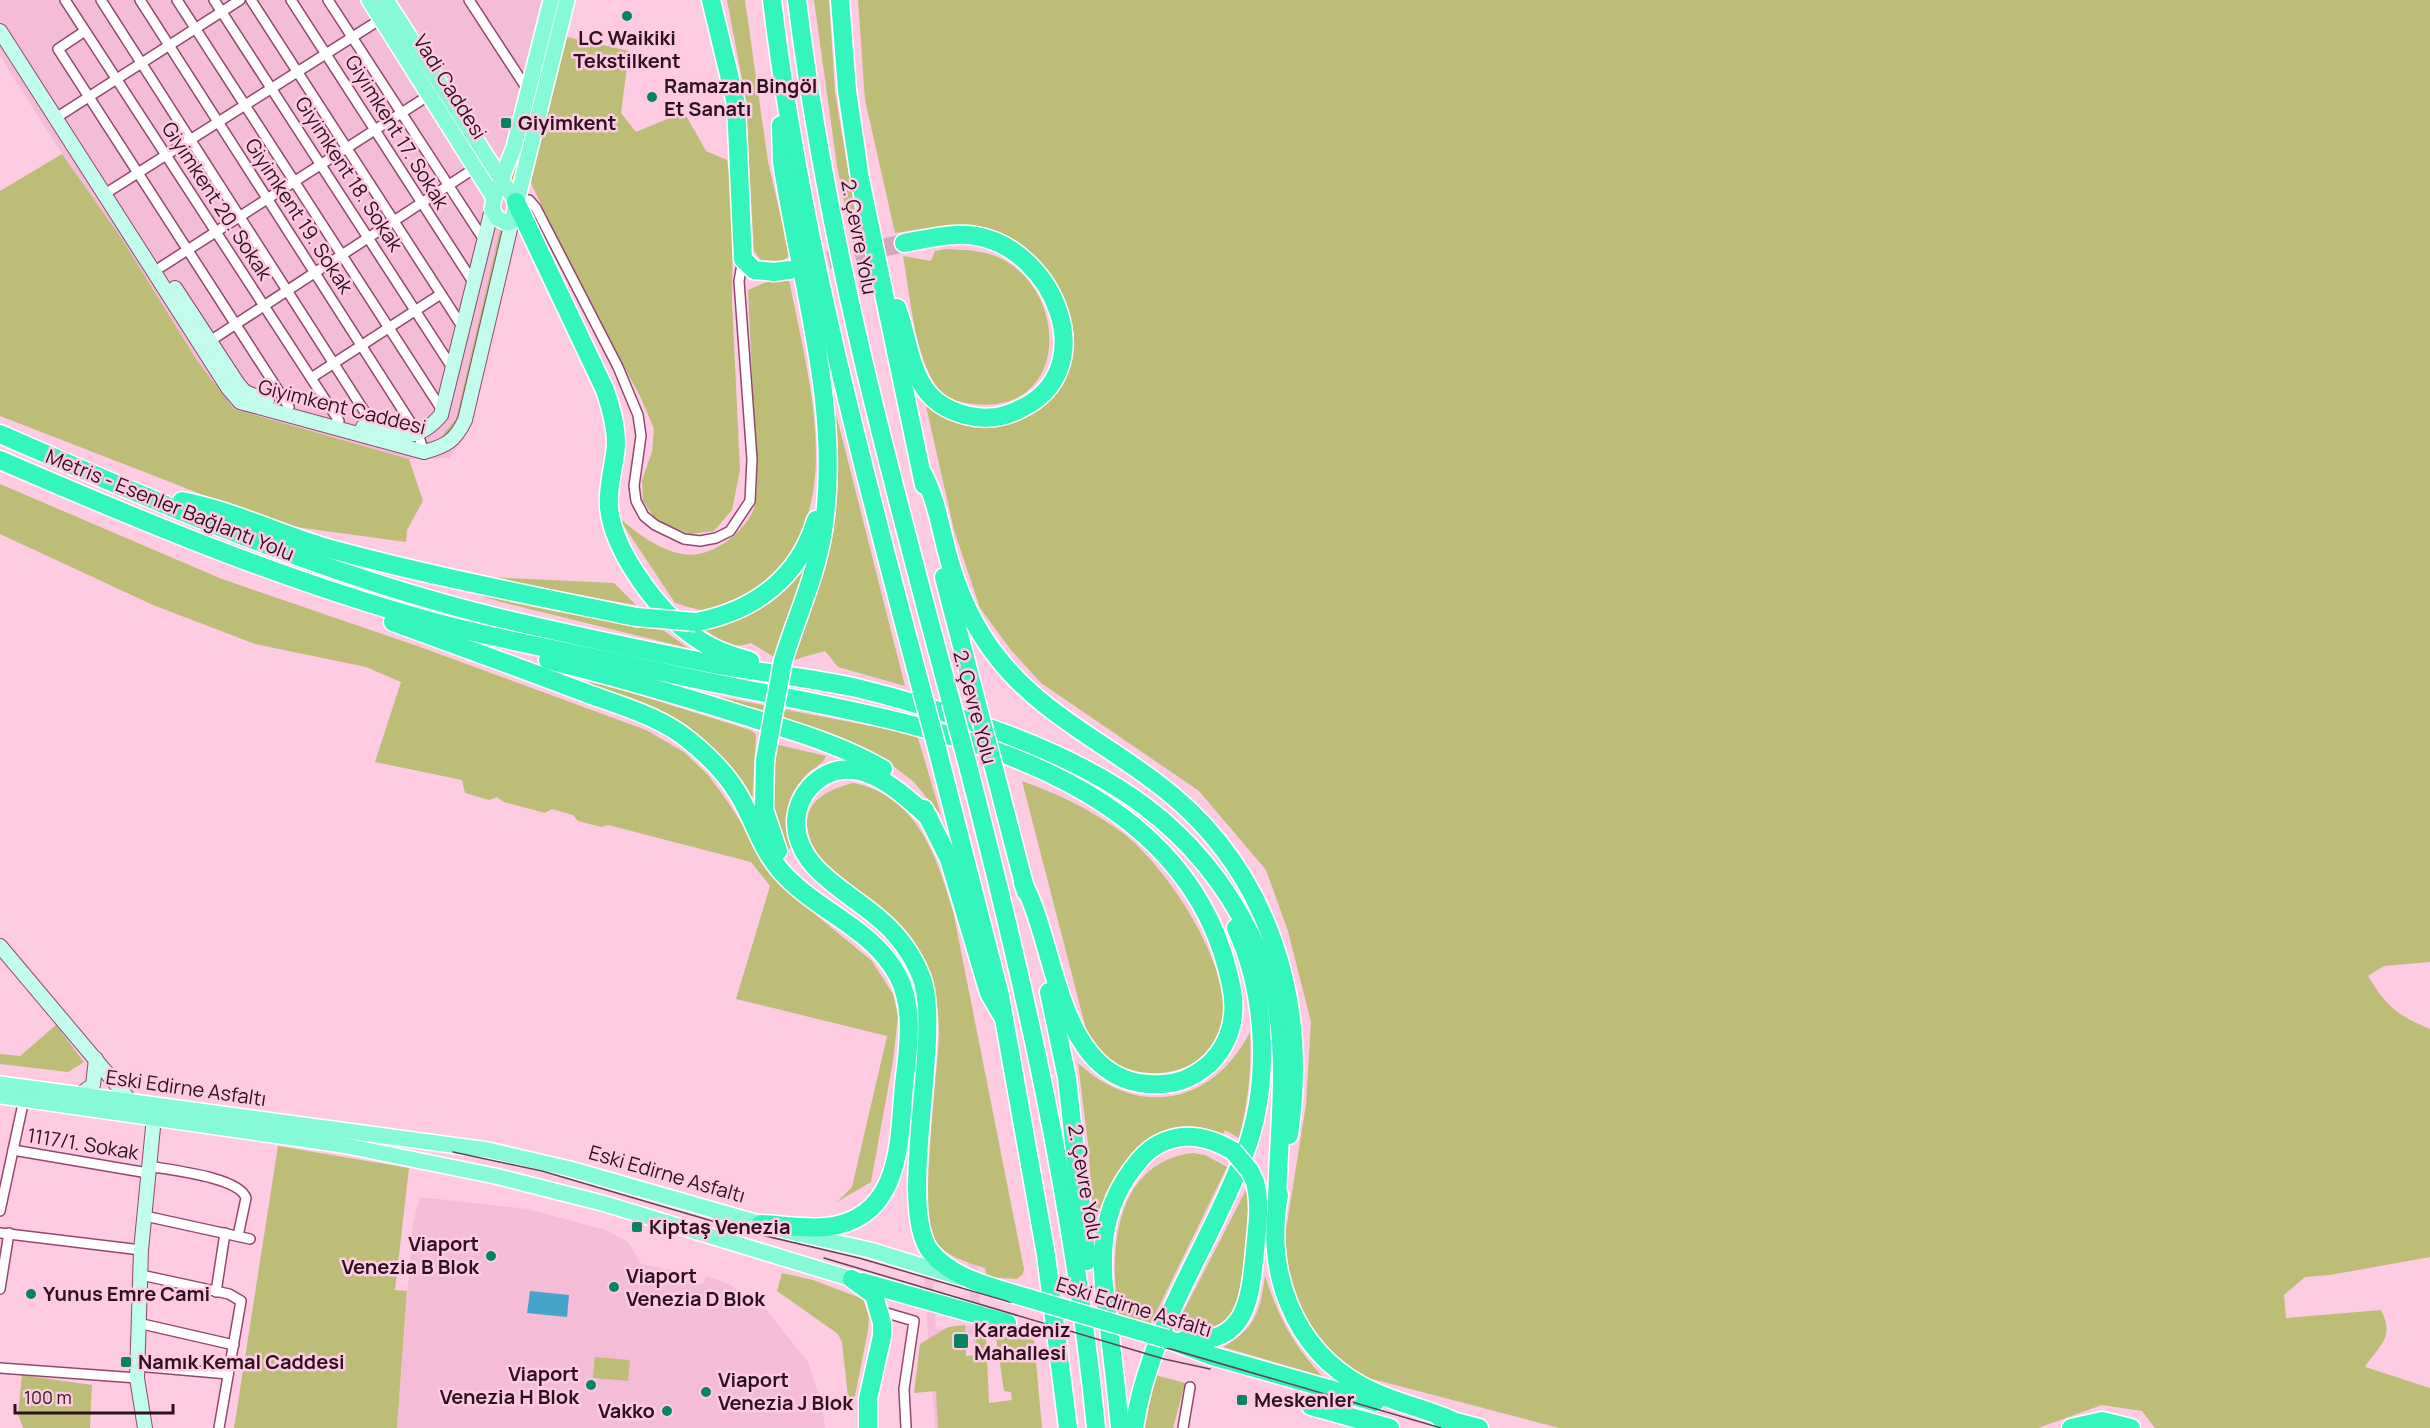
<svg xmlns="http://www.w3.org/2000/svg" width="2430" height="1428" font-family="Manrope,sans-serif">
  <rect width="100%" height="100%" fill="#fecbe3"/>
  <g fill="#f4bcd7" fill-rule="evenodd">
    <polygon points="0,0 576,0 466,434 449,458 409,459 234,409 196,359 122,239 62,154 0,56"/>
    <path d="M971,1187L989,1428H935L918,1193L926,1192L928,1213L940,1212ZM965,1220L968,1272L932,1274L928,1223ZM969,1280L972,1326L936,1329L933,1283ZM973,1335L976,1386L958,1336Z"/>
    <polygon points="420,1197 527,1209 606,1230 628,1242 641,1264 675,1271 674,1278 703,1284 706,1276 729,1284 764,1307 808,1362 822,1404 825,1428 397,1428 413,1223"/>
  </g>
  <g fill="#bdbd78">
    <polygon points="557,0 562,0 517,184 507,174"/>
    <polygon points="727,0 745,0 768,162 789,251 788,257 782,261 761,260 754,251 745,95"/>
    <polygon points="814,0 829,0 835,92 858,230 855,231 855,244 852,241 837,166"/>
    <path d="M858,0H2430V962L2384,966L2368,976C2387,1007 2397,1015 2430,1029V1257L2330,1275L2305,1277L2284,1295L2286,1318L2381,1310C2395,1338 2380,1344 2365,1367L2430,1388V1428H2155L2142,1411L2102,1405L2038,1428H1559L1357,1375L1319,1341L1296,1302L1283,1248L1306,1105L1311,1022L1288,931L1266,870L1199,791L1041,683L1011,650L980,608L954,530L926,406C935,411 944,418 954,422C970,429 987,427 1003,424C1113,403 1076,244 981,227C953,222 923,229 895,233L865,100Z"/>
    <polygon points="567,37 629,51 621,113 636,132 684,112 706,151 727,160 733,192 732,302 740,470 732,510 714,531 690,534 656,520 643,501 642,480 652,452 654,429 641,398 575,275 529,179"/>
    <polygon points="62,154 122,239 196,359 234,409 409,459 423,501 407,530 406,542 281,525 0,416 0,191"/>
    <polygon points="500,230 505,231 460,422 449,438 442,436 456,419"/>
    <path d="M946,249C964,250 983,250 1000,258C1071,293 1068,415 974,404C959,403 944,398 935,384C914,352 910,294 903,256L931,261L935,251Z"/>
    <path d="M789,279C807,376 852,514 760,585C749,593 715,611 701,610C693,609 683,605 675,603L618,517C637,533 657,549 682,554C711,559 741,535 753,511C756,503 756,492 757,483L748,290L766,282Z"/>
    <polygon points="833,410 835,410 905,686 838,667 825,651 790,661"/>
    <polygon points="0,484 222,579 423,648 646,730 684,752 709,776 730,805 782,887 872,961 893,994 898,1016 893,1061 871,1182 837,1202 852,1187 887,1036 736,999 770,886 751,862 608,825 601,827 578,821 573,815 552,809 545,813 504,802 497,797 489,800 465,793 462,780 375,762 401,682 366,667 255,644 153,605 0,534"/>
    <path d="M807,563L774,657L751,643C731,650 720,640 704,629C754,618 773,600 807,563Z"/>
    <polygon points="469,576 614,583 636,605"/>
    <polygon points="462,590 663,630 688,648 501,602"/>
    <polygon points="564,677 616,688 750,730 756,734 752,806 721,759"/>
    <polygon points="721,697 917,735 941,815 914,782 880,756 789,722 720,700"/>
    <path d="M775,744L826,756C823,764 815,767 809,772C787,793 783,820 791,848L786,850C770,808 770,789 775,744Z"/>
    <path d="M1022,781C1059,794 1091,810 1123,833C1167,867 1237,971 1221,1029C1209,1071 1154,1083 1119,1065C1105,1057 1096,1046 1087,1033Z"/>
    <path d="M853,783C917,795 937,857 953,911L1024,1269L1023,1274L1017,1279L987,1277L985,1268C968,1262 945,1257 934,1240C919,1216 938,1072 939,1034C939,1015 936,998 931,980L819,857C794,816 810,794 853,783Z"/>
    <polygon points="56,1025 84,1062 68,1072 0,1064 0,1054 20,1056"/>
    <path d="M1250,1032C1252,1069 1248,1102 1239,1138L1225,1130L1223,1134C1144,1103 1125,1170 1098,1227H1094L1088,1144L1078,1063C1138,1119 1213,1105 1250,1032Z"/>
    <polygon points="278,1146 409,1168 395,1290 407,1291 397,1428 234,1428"/>
    <path d="M1193,1153L1205,1155L1227,1167L1151,1323L1119,1314C1108,1253 1114,1162 1193,1153Z"/>
    <polygon points="1247,1188 1249,1200 1240,1307 1218,1330 1199,1334 1174,1330"/>
    <polygon points="782,1273 813,1280 863,1299 869,1317 868,1330 852,1411 849,1407 842,1342 838,1334 777,1291"/>
    <path d="M1265,1276C1279,1318 1292,1343 1322,1376L1223,1347C1256,1328 1260,1311 1265,1276Z"/>
    <polygon points="965,1325 966,1356 977,1355 976,1336 986,1335 989,1403 1012,1400 1011,1392 1004,1391 995,1331 1034,1340 1042,1428 938,1428 936,1391 914,1393 920,1344 948,1327"/>
    <polygon points="595,1357 630,1360 628,1381 593,1378"/>
    <polygon points="22,1375 92,1385 90,1428 23,1428 18,1414"/>
    <polygon points="1155,1375 1185,1383 1173,1428 1145,1428"/>
  </g>
  <polygon fill="#46a4cb" points="530,1291 569,1295 567,1317 527,1313"/>
  <g fill="none" stroke-linecap="round" stroke-linejoin="round">
    <polyline stroke="#d4a6bc" stroke-width="18" stroke-dasharray="18 9" stroke-linecap="butt" points="802,266 904,243"/>
    <defs>
      <g id="street">
        <polyline points="65,0 339,421"/>
        <polyline points="101,0 377,431"/>
        <polyline points="140,0 418,434 424,452"/>
        <polyline points="177,0 442,410"/>
        <polyline points="214,0 453,369"/>
        <polyline points="251,0 463,328"/>
        <polyline points="291,0 473,282"/>
        <polyline points="328,0 484,240"/>
        <polyline points="469,0 527,89"/>
        <polyline points="85,31 58,49 289,407"/>
        <polyline points="62,114 240,0"/>
        <polyline points="111,190 381,19"/>
        <polyline points="516,202 529,200 536,208 618,367 638,415 641,436 634,486 636,501 644,516 655,525 684,539 700,541 716,538 730,531 750,501 752,459 739,281 743,259"/>
        <polyline points="161,267 431,94"/>
        <polyline points="210,341 475,168"/>
        <polyline points="311,378 441,294"/>
        <polyline points="13,1150 148,1173"/>
        <path d="M148,1166C170,1170 239,1177 246,1198L238,1236"/>
        <polyline points="0,1211 24,1099"/>
        <polyline points="145,1216 250,1239"/>
        <polyline points="0,1233 141,1250"/>
        <polyline points="141,1275 229,1294 241,1301 219,1428"/>
        <polyline points="0,1289 9,1233"/>
        <polyline points="216,1292 225,1233"/>
        <polyline points="880,1311 914,1321 904,1389 906,1427"/>
        <polyline points="138,1323 234,1345"/>
        <polyline points="137,1366 228,1374"/>
        <polyline points="0,1368 137,1378"/>
        <polyline points="1183,1428 1190,1387"/>
      </g>
      <g id="secondary">
        <path d="M0,31L228,388L240,402L424,452C446,446 455,441 465,420L512,221"/>
        <polyline points="175,288 238,384 245,392 267,401"/>
        <path d="M363,427C396,435 416,445 441,415L492,209"/>
        <polyline points="0,946 132,1103"/>
        <polyline points="78,1096 93,1085 96,1059"/>
        <polyline points="145,1428 137,1378 141,1250 154,1117"/>
      </g>
      <g id="primary">
        <polyline points="369,0 494,198"/>
        <polyline points="386,0 516,202"/>
        <polyline points="551,0 514,147 494,198 492,209 497,218 507,223 512,221 567,0"/>
        <polyline points="0,1084 488,1150 570,1169 790,1232 870,1250 958,1277"/>
        <polyline points="0,1096 342,1145 495,1176 602,1203 852,1279"/>
      </g>
      <g id="highway">
        <polyline points="711,0 736,104 743,259 754,270 774,272 789,270"/>
        <path d="M772,0C800,235 862,464 922,692"/>
        <path d="M797,0C826,239 889,470 951,702"/>
        <polyline points="840,0 847,90 860,179 924,485"/>
        <path d="M781,125L782,162C800,282 842,408 823,531C816,576 796,618 783,661"/>
        <path d="M516,202L605,390C611,408 616,425 616,444C615,465 607,486 609,508C614,553 659,613 696,638C712,649 731,656 750,661"/>
        <path d="M897,308C907,335 909,365 925,389C937,406 956,414 976,417C991,419 1007,416 1020,409C1104,370 1054,249 976,236C952,232 927,239 904,243"/>
        <path d="M0,434C160,504 321,574 491,616C566,634 642,650 718,665C764,673 811,678 857,688C903,699 948,713 992,729C1106,770 1196,823 1251,936C1259,953 1268,970 1273,989C1290,1054 1278,1137 1277,1204"/>
        <path d="M0,460C141,521 282,580 430,621C477,634 524,643 571,653C627,664 683,677 739,688C921,724 1187,765 1231,985C1240,1026 1223,1064 1183,1080C1169,1085 1153,1085 1139,1083C1057,1069 1056,944 1023,883"/>
        <path d="M923,474C936,499 940,525 947,552C957,590 973,627 998,658C1039,711 1101,741 1154,781C1268,865 1309,998 1289,1135"/>
        <path d="M182,501C234,511 283,536 334,550C434,577 535,596 636,617"/>
        <polyline points="944,577 979,712"/>
        <path d="M393,622C457,645 522,669 586,693C621,706 660,716 690,741C707,755 725,772 737,792C753,817 760,847 780,870C815,911 872,927 898,976C915,1009 908,1050 904,1085C899,1141 902,1219 826,1227C805,1229 783,1225 761,1224"/>
        <path d="M696,622C754,611 799,578 816,520"/>
        <path d="M548,660C613,676 678,695 742,715C790,730 840,744 883,769"/>
        <polyline points="938,752 1000,996 1046,1255 1068,1428"/>
        <polyline points="765,760 764,809 778,851"/>
        <path d="M967,762C1024,982 1074,1202 1096,1428"/>
        <polyline points="995,772 1026,892"/>
        <polyline points="924,809 949,859 989,993 1003,1017"/>
        <path d="M929,818C899,789 850,745 810,787C802,796 797,808 796,820C795,875 862,896 893,932C907,947 922,971 925,991C937,1055 898,1208 930,1251C950,1276 984,1285 1014,1294"/>
        <polyline points="1049,992 1067,1078 1087,1261"/>
        <path d="M1279,1195C1265,1270 1292,1348 1362,1386C1390,1402 1422,1407 1451,1420"/>
        <polyline points="852,1279 874,1295 882,1323 882,1336 868,1399 868,1428"/>
        <polyline points="862,1282 1007,1323"/>
        <polyline points="1167,1339 1212,1356 1375,1402"/>
        <path d="M1184,1340C1247,1345 1250,1300 1255,1251C1257,1227 1261,1205 1255,1182"/>
        <polyline points="1311,1406 1390,1428"/>
        <polyline points="1440,1418 1479,1428"/>
        <path d="M1120,1428C1117,1395 1113,1361 1109,1328C1101,1271 1095,1220 1131,1171C1138,1161 1146,1151 1157,1145C1183,1131 1208,1136 1233,1151"/>
        <path d="M1134,1428C1149,1328 1209,1248 1244,1155C1271,1085 1267,996 1236,928"/>
        <polyline points="2071,1428 2102,1421 2131,1428"/>
      </g>
    </defs>
    <use href="#street" stroke="#91486f" stroke-width="12"/>
    <use href="#secondary" stroke="#91486f" stroke-width="16"/>
    <use href="#primary" stroke="#fff" stroke-width="18"/>
    <use href="#highway" stroke="#fff" stroke-width="21"/>
    <use href="#street" stroke="#fff" stroke-width="9"/>
    <use href="#secondary" stroke="#c2fcec" stroke-width="14"/>
    <use href="#primary" stroke="#86f9d9" stroke-width="15"/>
    <use href="#highway" stroke="#35f5bf" stroke-width="18"/>
    <g stroke="#664254" stroke-width="1.5">
      <polyline points="453,1152 542,1171 753,1233 859,1258 1441,1428"/>
      <polyline points="824,1258 1164,1359 1210,1369"/>
    </g>
    <defs>
      <g id="highway-bridge">
        <polyline points="636,617 696,622"/>
        <polyline points="922,692 938,752"/>
        <polyline points="951,702 967,762"/>
        <polyline points="979,712 995,772"/>
        <polyline points="765,760 783,661"/>
        <polyline points="1233,1151 1250,1171 1255,1182"/>
        <polyline points="1014,1294 1167,1339"/>
      </g>
    </defs>
    <use href="#highway-bridge" stroke="#fff" stroke-width="21" stroke-linecap="butt"/>
    <use href="#highway-bridge" stroke="#35f5bf" stroke-width="18"/>
  </g>
  <g fill="#078363" stroke="#fecbe3" stroke-width="2">
    <circle cx="627" cy="16" r="6"/>
    <circle cx="652" cy="97" r="6"/>
    <rect x="500" y="117" width="12" height="12" rx="3"/>
    <rect x="631" y="1221" width="12" height="12" rx="3"/>
    <circle cx="491" cy="1256" r="6"/>
    <circle cx="614" cy="1287" r="6"/>
    <circle cx="31" cy="1294" r="6"/>
    <rect x="953" y="1333" width="16" height="16" rx="3"/>
    <rect x="120" y="1356" width="12" height="12" rx="3"/>
    <circle cx="591" cy="1385" r="6"/>
    <circle cx="706" cy="1392" r="6"/>
    <rect x="1236" y="1394" width="12" height="12" rx="3"/>
    <circle cx="667" cy="1411" r="6"/>
  </g>
  <g text-anchor="middle" stroke-width="5" stroke-linejoin="round" paint-order="stroke">
    <g font-size="20" font-weight="bold" fill="#2e1020" stroke="#fecbe3" text-anchor="start">
      <text x="627" y="45" text-anchor="middle">LC Waikiki<tspan x="627" dy="23">Tekstilkent</tspan></text>
      <text x="664" y="93">Ramazan Bingöl<tspan x="664" dy="23">Et Sanatı</tspan></text>
      <text x="518" y="130">Giyimkent</text>
      <text x="649" y="1234">Kiptaş Venezia</text>
      <text x="479" y="1251" text-anchor="end">Viaport<tspan x="479" dy="23">Venezia B Blok</tspan></text>
      <text x="626" y="1283">Viaport<tspan x="626" dy="23">Venezia D Blok</tspan></text>
      <text x="43" y="1301">Yunus Emre Cami</text>
      <text x="974" y="1337">Karadeniz<tspan x="974" dy="23">Mahallesi</tspan></text>
      <text x="138" y="1369">Namık Kemal Caddesi</text>
      <text x="579" y="1381" text-anchor="end">Viaport<tspan x="579" dy="23">Venezia H Blok</tspan></text>
      <text x="718" y="1387">Viaport<tspan x="718" dy="23">Venezia J Blok</tspan></text>
      <text x="1254" y="1407">Meskenler</text>
      <text x="655" y="1418" text-anchor="end">Vakko</text>
    </g>
    <g font-size="20" fill="#2e1020" stroke="#fecbe3">
      <text transform="translate(450 87) rotate(58)" y="7">Vadi Caddesi</text>
      <text transform="translate(397 132) rotate(58)" y="7">Giyimkent 17. Sokak</text>
      <text transform="translate(349 174) rotate(57)" y="7">Giyimkent 18. Sokak</text>
      <text transform="translate(217 201) rotate(57)" y="7">Giyimkent 20. Sokak</text>
      <text transform="translate(299 216) rotate(57)" y="7">Giyimkent 19. Sokak</text>
      <text transform="translate(859 237) rotate(79)" y="7">2. Çevre Yolu</text>
      <text transform="translate(342 407) rotate(14)" y="7">Giyimkent Caddesi</text>
      <text transform="translate(170 505) rotate(22)" y="7">Metris - Esenler Bağlantı Yolu</text>
      <text transform="translate(975 707) rotate(75)" y="7">2. Çevre Yolu</text>
      <text transform="translate(186 1088) rotate(8)" y="7">Eski Edirne Asfaltı</text>
      <text transform="translate(83 1144) rotate(9)" y="7">1117/1. Sokak</text>
      <text transform="translate(667 1174) rotate(16)" y="7">Eski Edirne Asfaltı</text>
      <text transform="translate(1085 1182) rotate(80)" y="7">2. Çevre Yolu</text>
      <text transform="translate(1134 1307) rotate(17)" y="7">Eski Edirne Asfaltı</text>
    </g>
  </g>
  <path d="M15 1404v9h158v-9" fill="none" stroke="#2e1020" stroke-width="3"/>
  <text x="24" y="1404" font-size="18" fill="#2e1020" stroke="#fecbe3" stroke-width="4.5" paint-order="stroke">100 m</text>
</svg>
